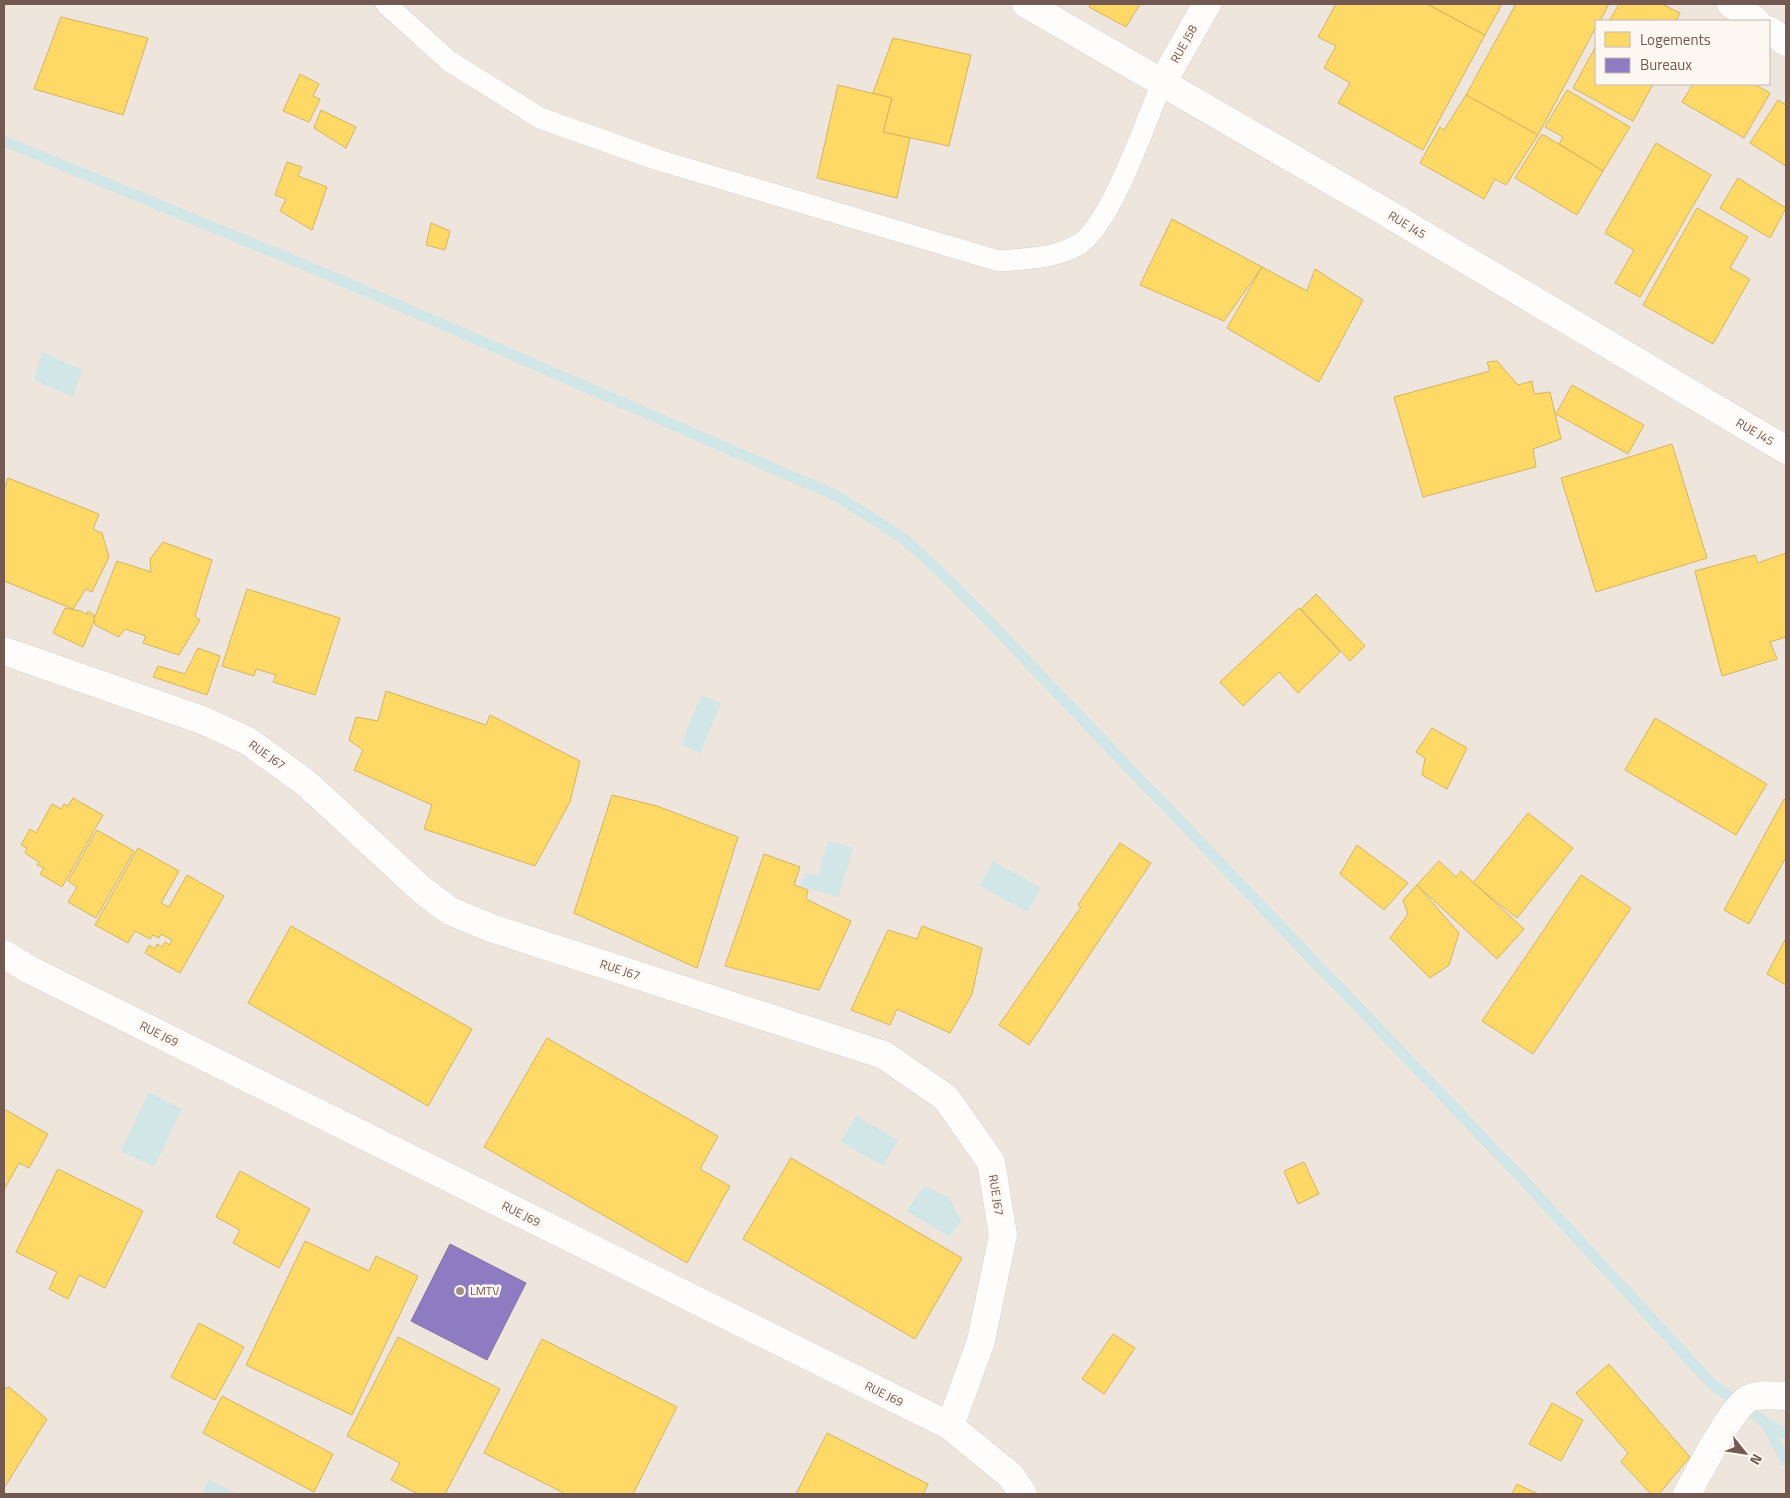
<svg xmlns="http://www.w3.org/2000/svg" width="1790" height="1498" font-family="'Titillium Web',sans-serif">
  <rect width="100%" height="100%" fill="#f6f3ee"/>
  <path fill="#eee5dd" fill-rule="evenodd" d="M4,4H1786V1494H4ZM1596,21H1769V84H1596Z"/>
  <g fill="#d1e6e6">
    <polygon points="42,352 82,370 73,397 34,380"/>
    <polygon points="701,695 721,703 700,753 681,745"/>
    <polygon points="828,841 853,848 838,897 800,886 805,873 818,876"/>
    <polygon points="993,861 1041,888 1027,912 980,886"/>
    <polygon points="149,1092 182,1109 154,1167 121,1151"/>
    <polygon points="856,1116 898,1140 883,1166 841,1142"/>
    <polygon points="924,1186 949,1197 961,1221 949,1237 907,1211"/>
    <polygon points="209,1480 237,1494 202,1494"/>
  </g>
  <g fill="#ffd966" stroke="#d5b360">
    <polygon points="1091,4 1140,4 1126,27 1089,7"/>
    <polygon points="1336,4 1427,4 1485,35 1423,150 1338,103 1350,83 1324,68 1336,46 1318,37"/>
    <polygon points="1427,4 1502,4 1485,35"/>
    <polygon points="1516,4 1609,4 1600,21 1596,21 1596,27 1538,135 1466,95"/>
    <polygon points="1619,4 1662,4 1680,13 1676,21 1609,21"/>
    <polygon points="61,17 148,38 123,115 34,89"/>
    <polygon points="893,38 971,55 949,146 883,132 892,98 873,93"/>
    <polygon points="1596,46 1596,84 1653,84 1633,121 1573,88"/>
    <polygon points="300,74 319,84 313,96 320,99 309,122 283,111"/>
    <polygon points="1693,84 1754,84 1770,93 1744,138 1682,102"/>
    <polygon points="838,85 892,98 883,132 910,138 897,198 817,178"/>
    <polygon points="1567,90 1630,127 1603,171 1559,144 1563,137 1545,127"/>
    <polygon points="1466,95 1538,135 1506,185 1495,179 1484,199 1420,163 1440,127 1444,130"/>
    <polygon points="1778,100 1786,105 1786,166 1750,143"/>
    <polygon points="321,110 356,127 346,148 314,128"/>
    <polygon points="1542,134 1603,171 1577,215 1515,178"/>
    <polygon points="1656,143 1711,175 1640,297 1615,283 1634,250 1605,233"/>
    <polygon points="287,162 302,167 298,176 327,187 312,230 280,211 286,199 275,195"/>
    <polygon points="1738,178 1786,208 1770,238 1720,208"/>
    <polygon points="1697,208 1748,237 1730,268 1750,279 1713,344 1643,305"/>
    <polygon points="1172,219 1262,267 1224,321 1140,285"/>
    <polygon points="431,223 450,231 445,250 426,245"/>
    <polygon points="1262,267 1307,291 1315,269 1363,300 1319,382 1227,328"/>
    <polygon points="1497,361 1518,385 1532,381 1534,394 1550,392 1561,439 1533,449 1536,467 1423,497 1394,397 1490,371 1487,362"/>
    <polygon points="1572,385 1644,425 1628,454 1556,414"/>
    <polygon points="1672,444 1707,558 1596,592 1561,478"/>
    <polygon points="8,478 99,514 93,529 102,533 109,557 92,592 86,589 73,609 4,581 4,490"/>
    <polygon points="163,542 212,560 195,616 200,620 179,655 143,643 146,636 125,629 119,637 95,625 94,619 117,561 151,572 150,559"/>
    <polygon points="1786,553 1786,637 1770,642 1777,659 1722,676 1695,571 1755,555 1758,563"/>
    <polygon points="247,589 340,618 315,695 273,682 276,675 256,669 254,676 222,666"/>
    <polygon points="1316,594 1365,646 1350,661 1301,609"/>
    <polygon points="65,608 81,611 87,615 88,611 94,615 94,621 83,647 53,633"/>
    <polygon points="1299,608 1340,652 1298,693 1279,672 1243,706 1220,682"/>
    <polygon points="198,648 220,656 207,695 153,677 158,666 185,674"/>
    <polygon points="386,691 486,725 490,715 580,761 570,802 535,866 424,829 432,805 354,770 363,750 349,740 356,717 378,721"/>
    <polygon points="1655,718 1767,784 1736,835 1625,770"/>
    <polygon points="1432,728 1467,748 1447,789 1422,775 1425,758 1416,752"/>
    <polygon points="612,795 657,806 738,837 697,968 574,913"/>
    <polygon points="73,798 103,815 62,887 40,874 44,868 37,865 39,862 25,853 27,848 21,845 30,829 36,833 52,804 61,809 64,804 68,806"/>
    <polygon points="1784,799 1786,800 1786,857 1749,924 1724,910"/>
    <polygon points="1528,813 1573,848 1517,918 1473,883"/>
    <polygon points="97,830 134,851 96,918 68,902 77,887 68,881"/>
    <polygon points="1120,843 1151,863 1029,1045 999,1025 1081,907 1078,905"/>
    <polygon points="1357,845 1408,883 1384,910 1340,874"/>
    <polygon points="138,848 179,871 161,903 169,907 187,875 224,896 180,973 145,953 149,945 155,949 157,944 162,947 165,942 170,945 172,940 161,934 159,938 153,935 150,939 135,931 128,943 95,925"/>
    <polygon points="764,854 800,867 794,885 808,890 806,899 851,921 819,990 725,966"/>
    <polygon points="1439,861 1456,877 1461,871 1524,929 1497,959 1417,885"/>
    <polygon points="1581,875 1631,908 1533,1054 1482,1021"/>
    <polygon points="1417,885 1459,933 1449,965 1430,978 1390,938 1408,914 1403,900"/>
    <polygon points="291,926 472,1029 428,1106 248,1003"/>
    <polygon points="922,926 982,948 972,994 950,1033 897,1009 890,1025 851,1010 888,930 917,939"/>
    <polygon points="1786,938 1786,985 1767,974"/>
    <polygon points="547,1038 718,1136 700,1169 730,1186 687,1263 484,1147"/>
    <polygon points="4,1109 48,1134 29,1168 19,1163 4,1190"/>
    <polygon points="791,1158 962,1258 915,1339 743,1239"/>
    <polygon points="1304,1162 1319,1194 1298,1204 1284,1171"/>
    <polygon points="58,1169 143,1211 105,1288 79,1275 68,1299 49,1289 57,1272 16,1252"/>
    <polygon points="240,1171 310,1209 279,1268 233,1243 240,1230 216,1217"/>
    <polygon points="305,1241 369,1271 376,1256 418,1276 352,1415 246,1365"/>
    <polygon points="199,1323 244,1347 215,1400 171,1377"/>
    <polygon points="1113,1334 1135,1348 1104,1394 1082,1379"/>
    <polygon points="398,1337 500,1389 445,1494 418,1494 391,1480 400,1463 347,1436"/>
    <polygon points="542,1339 677,1407 633,1494 566,1494 484,1453"/>
    <polygon points="1609,1364 1690,1457 1659,1494 1651,1494 1621,1462 1628,1453 1576,1393"/>
    <polygon points="9,1387 47,1419 4,1488 4,1389"/>
    <polygon points="222,1396 333,1454 314,1492 203,1433"/>
    <polygon points="1552,1403 1583,1420 1561,1461 1529,1444"/>
    <polygon points="827,1433 928,1484 923,1494 796,1494"/>
    <polygon points="1517,1484 1538,1494 1512,1494"/>
  </g>
  <polygon fill="#8e7cc3" stroke="#8672a1" points="450,1244 526,1283 487,1360 411,1321"/>
  <g fill="none" stroke-linecap="round" stroke-linejoin="round">
    <g stroke="#d1e6e6" stroke-width="11">
      <polyline points="4,141 331,276 837,496 903,538 953,584 1512,1168 1713,1385 1766,1423 1786,1434"/>
      <polyline points="1766,1423 1786,1461"/>
    </g>
    <defs>
      <path id="lane" d="M386,4L449,61L540,118L658,160L999,261C1025,259 1059,258 1081,243C1113,219 1145,123 1162,83"/>
      <g id="street">
        <polyline points="1026,4 1387,213 1786,450"/>
        <polyline points="1731,4 1756,21"/>
        <polyline points="1769,30 1786,42"/>
        <polyline points="1162,83 1207,4"/>
        <polyline points="4,651 202,720 248,741 306,783 422,890 450,911 491,928 884,1055 946,1098 991,1162 1003,1235 981,1341 950,1426"/>
        <polyline points="4,954 30,970 950,1426 1011,1476 1023,1494"/>
        <path d="M1687,1494C1697,1476 1732,1407 1748,1399C1759,1393 1774,1396 1786,1396"/>
      </g>
    </defs>
    <use href="#lane" stroke="#d6d0cc" stroke-width="22"/>
    <use href="#street" stroke="#d6d0cc" stroke-width="29"/>
    <use href="#lane" stroke="#fefdfc" stroke-width="21"/>
    <use href="#street" stroke="#fefdfc" stroke-width="28"/>
  </g>
  <circle fill="#a18f88" stroke="#fdf7f1" stroke-width="2" cx="460" cy="1291" r="5"/>
  <g text-anchor="middle" stroke-width="5" stroke-linejoin="round" paint-order="stroke">
    <g font-size="12" fill="#735951" stroke="#fdf7f1">
      <text transform="translate(1184 44) rotate(-61)" y="4">RUE J58</text>
      <text transform="translate(1407 225) rotate(31)" y="4">RUE J45</text>
      <text transform="translate(1755 432) rotate(30)" y="4">RUE J45</text>
      <text transform="translate(267 755) rotate(35)" y="4">RUE J67</text>
      <text transform="translate(620 970) rotate(18)" y="4">RUE J67</text>
      <text transform="translate(159 1034) rotate(26)" y="4">RUE J69</text>
      <text transform="translate(996 1195) rotate(81)" y="4">RUE J67</text>
      <text transform="translate(521 1214) rotate(26)" y="4">RUE J69</text>
      <text transform="translate(884 1394) rotate(26)" y="4">RUE J69</text>
    </g>
    <g font-size="12" fill="#735951" stroke="#fdf7f1" text-anchor="start">
      <text x="470" y="1295">LMTV</text>
    </g>
  </g>
  <rect width="1790" height="1498" fill="none" stroke="#735951" stroke-width="10"/>
  <rect x="1595" y="20" width="175" height="65" fill="#fdf7f1" stroke="#c6b8b1"/>
  <rect x="1605" y="32" width="25" height="15" fill="#ffd966" stroke="#c6b8b1"/>
  <text x="1640" y="45" font-size="15" fill="#735951">Logements</text>
  <rect x="1605" y="58" width="25" height="15" fill="#8e7cc3" stroke="#c6b8b1"/>
  <text x="1640" y="70" font-size="15" fill="#735951">Bureaux</text>
  <g transform="translate(1745 1453) rotate(120)" stroke="#fdf7f1" stroke-width="4" paint-order="stroke">
  <path d="M0-4L9 19L0 12L-9 19Z" fill="#735951"/>
  <text y="-8" font-size="14" font-weight="bold" text-anchor="middle" fill="#735951">N</text>
  </g>
</svg>
